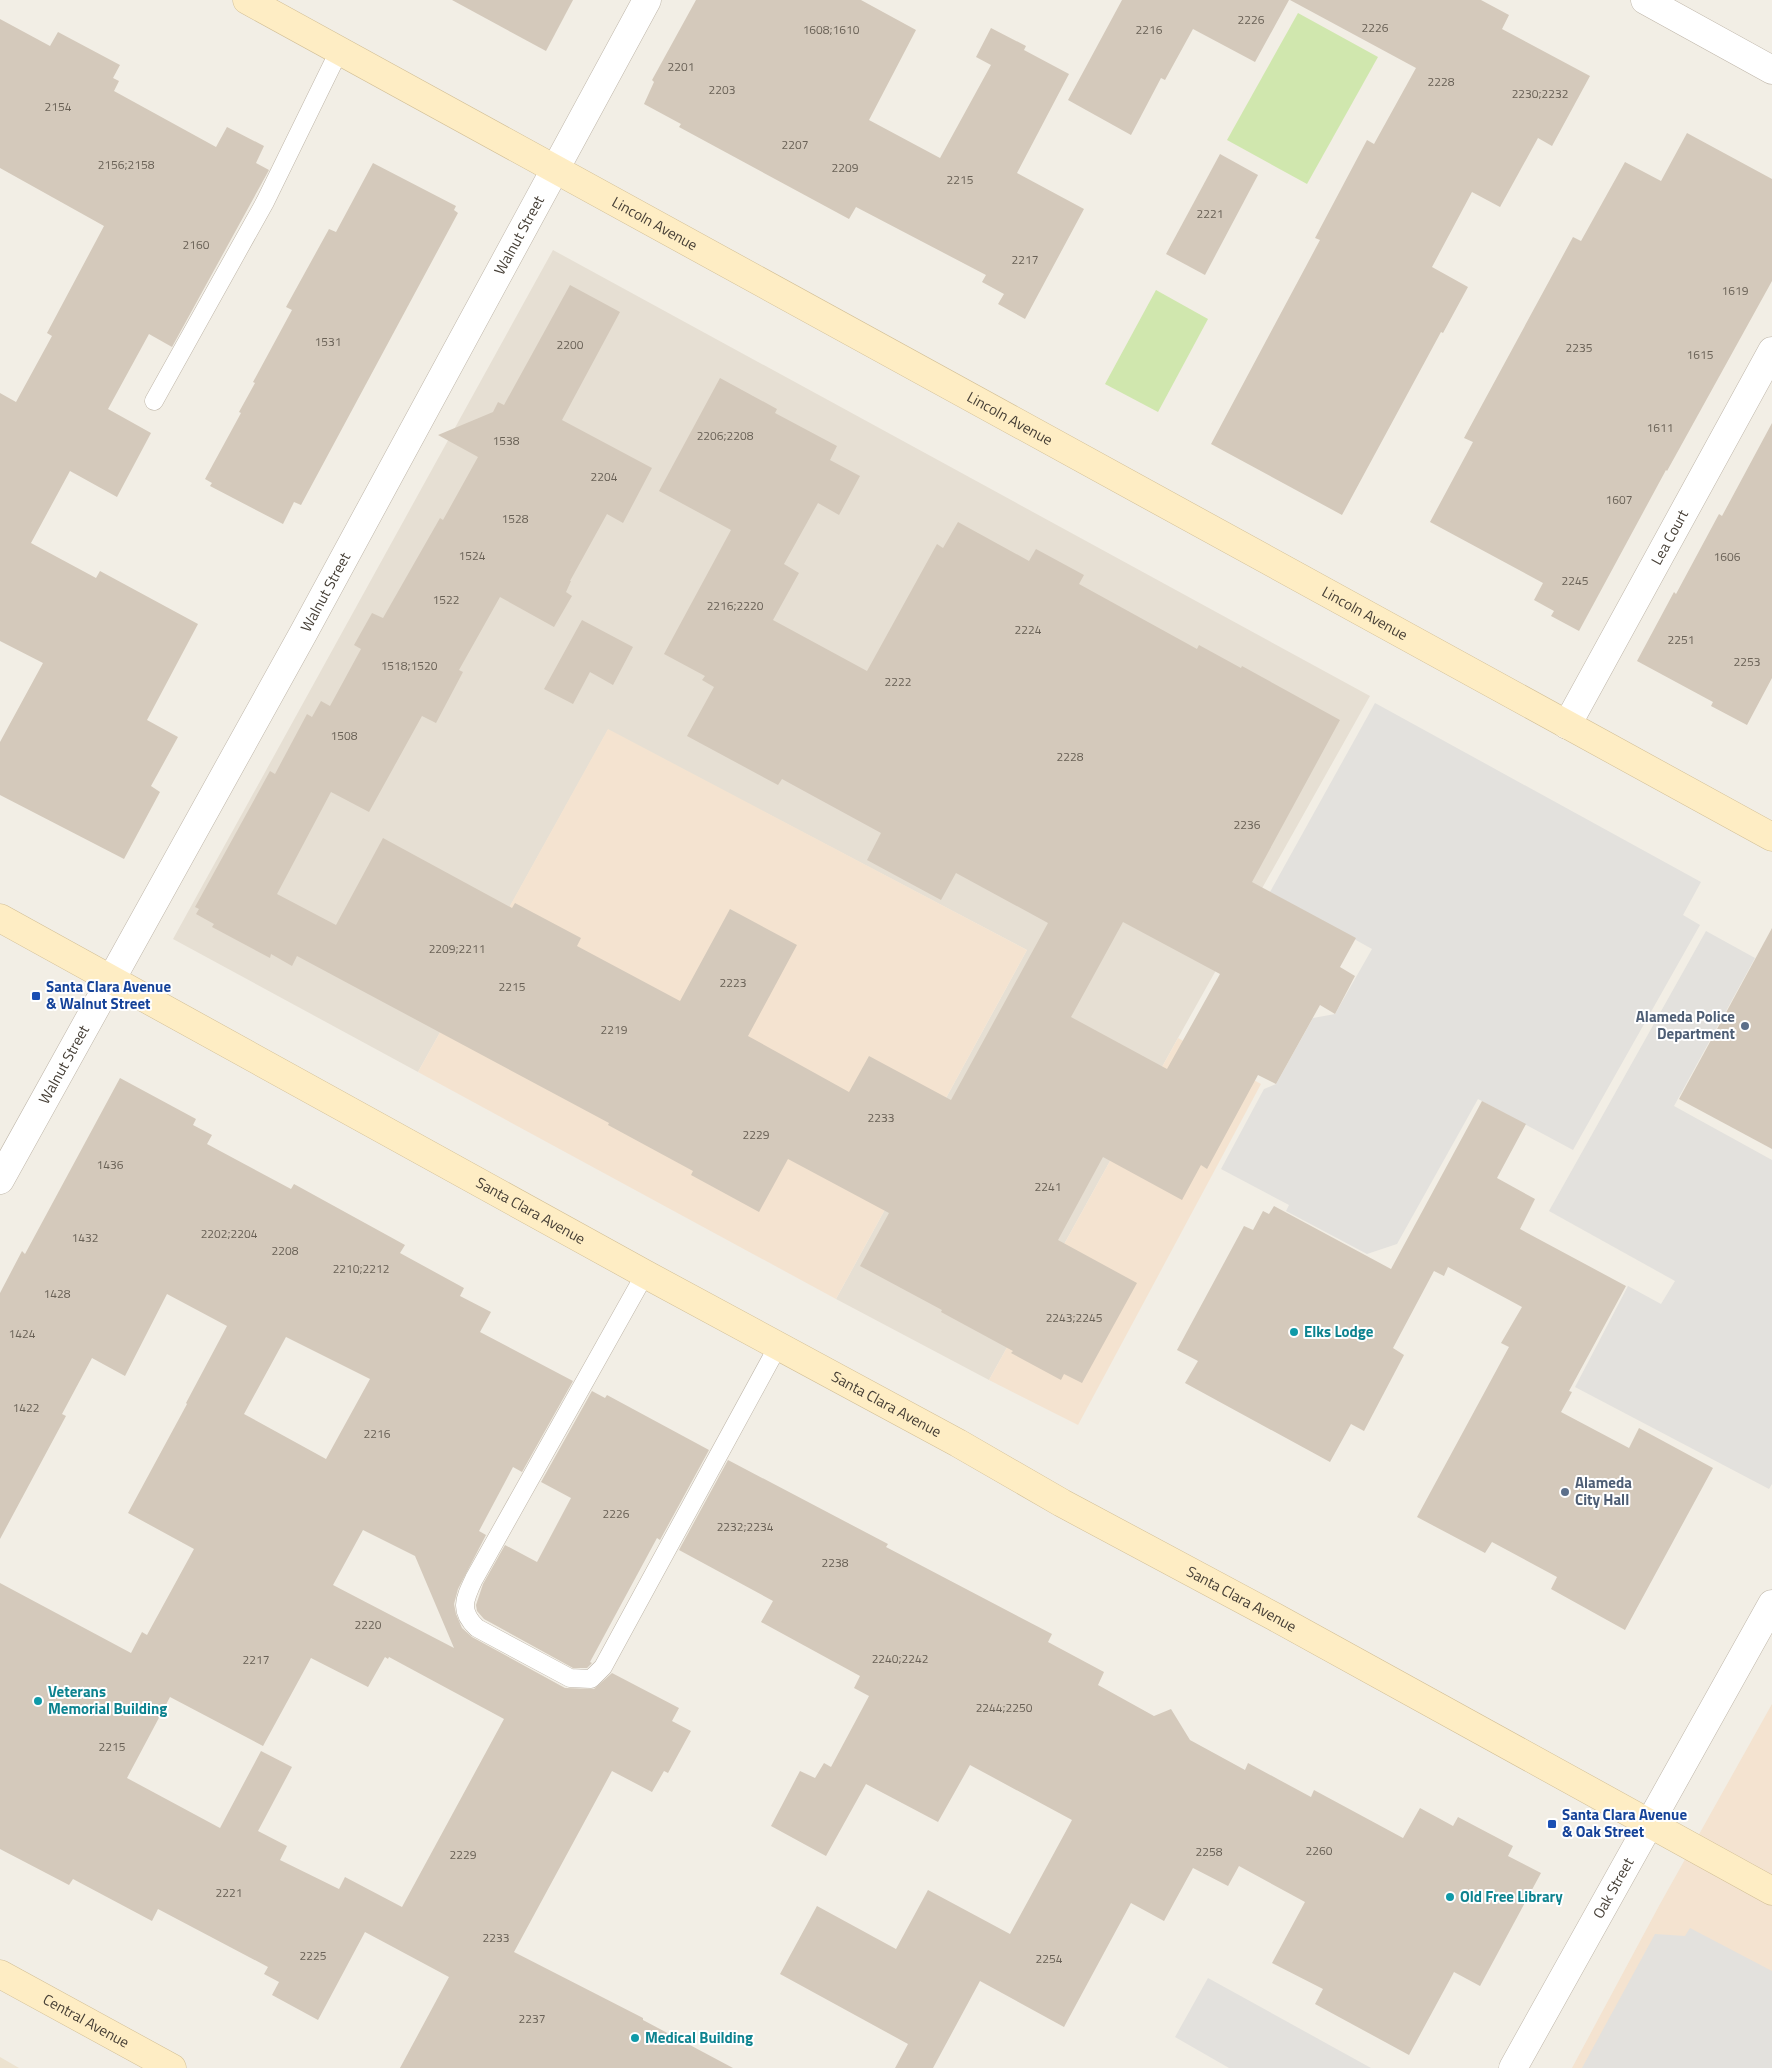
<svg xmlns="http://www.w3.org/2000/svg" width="1772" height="2068" font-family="'Titillium Web',sans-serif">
  <rect width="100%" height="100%" fill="#f2eee5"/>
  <polygon fill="#e6dfd3" points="553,250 1370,696 1178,1038 989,1380 836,1299 1027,950 608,730 418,1072 173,939"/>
  <g fill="#f4e3d0">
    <polygon points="608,729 1027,950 836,1299 418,1072"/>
    <polygon points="1178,1038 1261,1084 1078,1425 989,1380"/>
    <polygon points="1772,1704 1772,2068 1572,2068 1660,1904"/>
  </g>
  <polygon fill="#ece2cf" points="0,2057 19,2068 0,2068"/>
  <g fill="#d0e7ae">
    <polygon points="1298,13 1378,57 1307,184 1227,140"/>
    <polygon points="1156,290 1208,319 1158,412 1105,384"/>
  </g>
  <g fill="#e3e1dd">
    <polygon points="1375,703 1701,882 1683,915 1700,925 1573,1150 1478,1099 1397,1244 1367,1254 1286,1211 1289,1205 1221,1169 1264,1089 1276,1084 1313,1018 1335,1014 1372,949 1270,892"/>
    <polygon points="1706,931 1755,958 1674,1106 1772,1160 1772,1484 1769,1489 1575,1387 1628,1286 1661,1304 1675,1281 1549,1211"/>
    <polygon points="1690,1928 1772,1971 1772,2068 1582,2068 1655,1934 1685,1936"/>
    <polygon points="1208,1978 1371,2068 1229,2068 1175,2037"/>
  </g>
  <g fill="#d4c9bb" fill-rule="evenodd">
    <polygon points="452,0 573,0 546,51"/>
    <polygon points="696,0 861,0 916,30 869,120 940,158 991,65 976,57 991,28 1026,46 1024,50 1069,74 1017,173 1084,209 1025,319 998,304 1004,294 982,282 986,275 856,207 849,219 679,127 681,124 644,104 654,82 652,80"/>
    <polygon points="1122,0 1289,0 1255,62 1193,29 1165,80 1161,78 1131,135 1068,100"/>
    <polygon points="1290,0 1481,0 1509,15 1502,29 1590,76 1552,146 1538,138 1500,207 1472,192 1432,267 1468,287 1443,333 1441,332 1342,515 1211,444 1320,240 1315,238 1367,140 1374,144 1416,68"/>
    <polygon points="0,19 50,46 58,32 120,65 113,78 119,81 114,91 216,147 227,127 264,146 256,163 269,170 172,347 149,334 108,409 151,433 117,497 70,471 31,543 96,578 100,571 198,624 147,720 178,737 151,786 160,792 124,859 0,795 0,742 43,663 0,641 0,393 16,402 52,336 47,333 104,226 0,168"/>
    <polygon points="1687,133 1772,179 1772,281 1667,471 1666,470 1579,631 1551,616 1554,611 1534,600 1543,583 1430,522 1473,442 1464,438 1573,237 1581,241 1625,162 1661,181"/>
    <polygon points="1220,154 1258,175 1205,275 1166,254"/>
    <polygon points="373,163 456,206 454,210 458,213 301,505 294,502 283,524 210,486 212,483 205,479 241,413 239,412 255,383 253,382 292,310 286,307 329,229 336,232"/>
    <path d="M570,285L620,312L562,420L652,468L623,523L607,514L570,581H571L566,592L572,596L554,627L500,597L459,670L463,672L436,723L422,716L369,812L331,792L277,894L336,925L383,838L512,908L515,903L581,938L577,946L680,1001L730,909L797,945L748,1036L849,1092L869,1056L951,1100L1048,923L956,873L941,900L867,860L881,833L782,779L778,785L687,736L714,687L702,680L705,676L664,654L731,530L659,491L720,378L777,409L775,413L837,446L830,460L860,476L839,515L818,503L784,564L799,573L773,620L867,671L937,544L943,548L958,522L1029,561L1036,549L1084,575L1079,584L1197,649L1199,645L1241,668L1242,666L1340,720L1252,882L1356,938L1340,967L1355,976L1335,1014L1320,1005L1276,1084L1258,1075L1207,1169L1201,1165L1182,1200L1103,1157L1058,1240L1137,1283L1082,1383L1064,1374L1061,1380L1011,1353L1013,1351L941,1312L942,1310L860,1266L889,1213L788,1159L759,1212L691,1175L693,1171L608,1125L609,1123L297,956L292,966L271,954L270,958L212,927L214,924L196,914L199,909L195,907L270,771L275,774L307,714L312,717L321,701L330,706L361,649L354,645L372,613L383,618L440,518L443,520L478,457L438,435L493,412L498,402L504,405ZM1123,922L1220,974L1167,1069L1071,1017Z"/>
    <polygon points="1772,423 1772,678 1747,725 1711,706 1713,702 1637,661 1674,592 1676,594 1719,514 1722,516"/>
    <polygon points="582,620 633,647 613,685 590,672 573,704 544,689"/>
    <polygon points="1772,928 1772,1149 1679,1099"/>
    <path d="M120,1078L196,1119L193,1125L212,1135L207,1144L291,1189L294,1184L405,1245L400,1253L464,1288L460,1296L491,1312L480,1332L573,1381L522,1472L513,1467L479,1531L486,1535L458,1589L454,1604L456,1614L462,1628L472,1637L565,1688L594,1689L612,1673L679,1708L672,1721L691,1731L668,1773L664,1771L652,1792L612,1771L514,1952L643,2018V2020L733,2068H400L449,1977L365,1932L318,2020L272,1995L279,1982L264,1974L268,1967L158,1909L152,1921L73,1879L69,1885L0,1849V1583L131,1653L142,1632L147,1635L194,1549L128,1513L187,1404L186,1403L227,1326L167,1294L125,1376L92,1358L62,1414L66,1416L0,1539V1293L22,1251L25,1254ZM286,1337L370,1379L326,1459L244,1414ZM363,1530L415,1556L454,1648L333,1585ZM385,1657L388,1659L389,1657L504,1719L402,1907L345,1877L339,1889L280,1860L287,1846L258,1831L292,1767L261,1751L220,1828L127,1778L170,1697L263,1746L311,1658L368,1687Z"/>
    <polygon points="1482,1101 1526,1124 1497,1178 1535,1199 1520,1229 1626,1286 1569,1391 1572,1392 1561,1412 1629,1448 1639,1428 1713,1468 1625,1630 1551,1589 1557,1577 1492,1542 1485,1553 1417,1517 1509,1347 1501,1343 1522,1307 1448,1267 1444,1276 1434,1271 1393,1348 1404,1355 1364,1431 1351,1424 1330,1462 1185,1383 1198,1361 1177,1350 1244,1226 1253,1230 1263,1211 1269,1214 1274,1206 1391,1269"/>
    <polygon points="592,1391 605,1398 607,1395 709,1450 660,1540 657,1538 590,1662 592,1663 587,1668 573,1668 484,1619 477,1611 476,1605 483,1584 505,1545 537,1562 571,1498 541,1482"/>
    <polygon points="728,1460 888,1544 886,1547 1052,1634 1048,1642 1104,1672 1098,1685 1154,1716 1171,1709 1190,1740 1245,1770 1248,1763 1311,1797 1314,1790 1403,1838 1420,1808 1453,1826 1458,1817 1513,1846 1508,1856 1541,1873 1480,1986 1454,1972 1409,2055 1315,2004 1323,1989 1272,1963 1305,1902 1239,1866 1228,1886 1193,1868 1164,1921 1131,1903 1064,2027 980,1981 933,2068 895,2068 908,2044 780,1974 817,1906 896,1949 928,1890 1010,1934 1072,1820 970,1765 938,1822 866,1784 826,1856 771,1826 800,1771 815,1778 824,1763 831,1767 869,1696 854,1688 860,1676 761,1622 773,1601 679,1550"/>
  </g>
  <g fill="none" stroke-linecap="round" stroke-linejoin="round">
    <defs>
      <g id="lane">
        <polyline points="154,401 265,202 339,51"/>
        <path d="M645,1274L474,1579C464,1600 459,1611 477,1628L570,1678L591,1679L603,1667L778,1346"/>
      </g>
      <g id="street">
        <polyline points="1645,0 1772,70"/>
        <path id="s1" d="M1567,725L1772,351"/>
        <path id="s2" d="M0,1180L304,632L647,0"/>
        <path id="s3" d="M1513,2068L1772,1604"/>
      </g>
      <g id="secondary">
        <path id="s4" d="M247,0L1772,837"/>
        <path id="s5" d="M0,918L645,1274L958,1443L1062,1503L1275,1617L1772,1891"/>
        <path id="s6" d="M0,1974L172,2068"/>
      </g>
    </defs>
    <use href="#lane" stroke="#beb5a8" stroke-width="19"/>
    <use href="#street" stroke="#beb5a8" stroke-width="29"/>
    <use href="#secondary" stroke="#d2bf96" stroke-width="29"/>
    <use href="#lane" stroke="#fff" stroke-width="18"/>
    <use href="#street" stroke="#fff" stroke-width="28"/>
    <use href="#secondary" stroke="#feedc4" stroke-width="28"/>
  </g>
  <g fill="#1a4fb4" stroke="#fff" stroke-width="2">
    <rect x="31" y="991" width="10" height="10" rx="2.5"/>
    <rect x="1547" y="1819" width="10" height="10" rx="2.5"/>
  </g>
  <g fill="#5c6f8a" stroke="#fff" stroke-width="2">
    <circle cx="1745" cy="1026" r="5"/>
    <circle cx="1565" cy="1492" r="5"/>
  </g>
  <g fill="#0f9aa8" stroke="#fff" stroke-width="2">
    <circle cx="1294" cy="1332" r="5"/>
    <circle cx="38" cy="1701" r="5"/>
    <circle cx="1450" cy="1897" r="5"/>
    <circle cx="635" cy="2038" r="5"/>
  </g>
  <g text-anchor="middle" stroke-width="4" stroke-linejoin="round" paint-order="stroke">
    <g font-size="12" fill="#696156">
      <text x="1251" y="24">2226</text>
      <text x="1375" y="32">2226</text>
      <text x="831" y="34">1608;1610</text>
      <text x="1149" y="34">2216</text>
      <text x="681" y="71">2201</text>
      <text x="1441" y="86">2228</text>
      <text x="722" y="94">2203</text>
      <text x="1540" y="98">2230;2232</text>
      <text x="58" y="111">2154</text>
      <text x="795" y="149">2207</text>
      <text x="126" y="169">2156;2158</text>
      <text x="845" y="172">2209</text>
      <text x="960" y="184">2215</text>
      <text x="1210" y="218">2221</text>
      <text x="196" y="249">2160</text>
      <text x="1025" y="264">2217</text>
      <text x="1735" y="295">1619</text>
      <text x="328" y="346">1531</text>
      <text x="570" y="349">2200</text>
      <text x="1579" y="352">2235</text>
      <text x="1700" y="359">1615</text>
      <text x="1660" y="432">1611</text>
      <text x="725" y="440">2206;2208</text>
      <text x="506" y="445">1538</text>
      <text x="604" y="481">2204</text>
      <text x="1619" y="504">1607</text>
      <text x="515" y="523">1528</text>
      <text x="472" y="560">1524</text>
      <text x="1727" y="561">1606</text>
      <text x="1575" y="585">2245</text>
      <text x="446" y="604">1522</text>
      <text x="735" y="610">2216;2220</text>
      <text x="1028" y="634">2224</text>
      <text x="1681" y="644">2251</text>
      <text x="1747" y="666">2253</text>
      <text x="409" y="670">1518;1520</text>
      <text x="898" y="686">2222</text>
      <text x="344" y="740">1508</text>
      <text x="1070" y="761">2228</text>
      <text x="1247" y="829">2236</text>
      <text x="457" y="953">2209;2211</text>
      <text x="733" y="987">2223</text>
      <text x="512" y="991">2215</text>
      <text x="614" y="1034">2219</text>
      <text x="881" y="1122">2233</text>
      <text x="756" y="1139">2229</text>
      <text x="110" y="1169">1436</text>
      <text x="1048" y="1191">2241</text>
      <text x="229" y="1238">2202;2204</text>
      <text x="85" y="1242">1432</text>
      <text x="285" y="1255">2208</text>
      <text x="361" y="1273">2210;2212</text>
      <text x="57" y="1298">1428</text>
      <text x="1074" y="1322">2243;2245</text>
      <text x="22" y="1338">1424</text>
      <text x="26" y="1412">1422</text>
      <text x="377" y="1438">2216</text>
      <text x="616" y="1518">2226</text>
      <text x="745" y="1531">2232;2234</text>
      <text x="835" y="1567">2238</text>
      <text x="368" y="1629">2220</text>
      <text x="900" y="1663">2240;2242</text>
      <text x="256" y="1664">2217</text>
      <text x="1004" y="1712">2244;2250</text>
      <text x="112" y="1751">2215</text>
      <text x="1319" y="1855">2260</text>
      <text x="1209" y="1856">2258</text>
      <text x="463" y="1859">2229</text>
      <text x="229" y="1897">2221</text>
      <text x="496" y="1942">2233</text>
      <text x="313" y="1960">2225</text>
      <text x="1049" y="1963">2254</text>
      <text x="532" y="2023">2237</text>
    </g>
    <g font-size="15" fill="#453e35" stroke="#fff">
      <text dy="5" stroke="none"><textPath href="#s4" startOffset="465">Lincoln Avenue</textPath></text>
      <text dy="5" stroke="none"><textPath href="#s2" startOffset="1078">Walnut Street</textPath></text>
      <text dy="5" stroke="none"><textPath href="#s4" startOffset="870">Lincoln Avenue</textPath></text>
      <text dy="5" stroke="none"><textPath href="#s1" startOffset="214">Lea Court</textPath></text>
      <text dy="5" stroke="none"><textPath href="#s2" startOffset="672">Walnut Street</textPath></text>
      <text dy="5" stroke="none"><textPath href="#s4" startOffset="1275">Lincoln Avenue</textPath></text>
      <text dy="5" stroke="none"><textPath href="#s2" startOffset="132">Walnut Street</textPath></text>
      <text dy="5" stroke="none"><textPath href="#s5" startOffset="606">Santa Clara Avenue</textPath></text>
      <text dy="5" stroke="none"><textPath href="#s5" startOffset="1011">Santa Clara Avenue</textPath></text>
      <text dy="5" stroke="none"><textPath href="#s5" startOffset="1416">Santa Clara Avenue</textPath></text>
      <text dy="5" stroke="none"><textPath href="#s3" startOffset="206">Oak Street</textPath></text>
      <text dy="5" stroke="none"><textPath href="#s6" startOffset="98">Central Avenue</textPath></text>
    </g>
    <g font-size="15" font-weight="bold" fill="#164399" stroke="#fff" text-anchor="start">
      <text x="46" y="992">Santa Clara Avenue<tspan x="46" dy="17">&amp; Walnut Street</tspan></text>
      <text x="1562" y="1820">Santa Clara Avenue<tspan x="1562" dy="17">&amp; Oak Street</tspan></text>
    </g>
    <g font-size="15" font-weight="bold" fill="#4e5e75" stroke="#fff" text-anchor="end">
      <text x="1735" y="1022">Alameda Police<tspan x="1735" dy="17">Department</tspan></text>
      <text x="1575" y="1488" text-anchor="start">Alameda<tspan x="1575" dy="17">City Hall</tspan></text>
    </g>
    <g font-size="15" font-weight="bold" fill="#0d838f" stroke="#fff" text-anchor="start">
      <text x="1304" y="1337">Elks Lodge</text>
      <text x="48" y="1697">Veterans<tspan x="48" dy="17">Memorial Building</tspan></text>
      <text x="1460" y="1902">Old Free Library</text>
      <text x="645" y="2043">Medical Building</text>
    </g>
  </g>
</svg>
